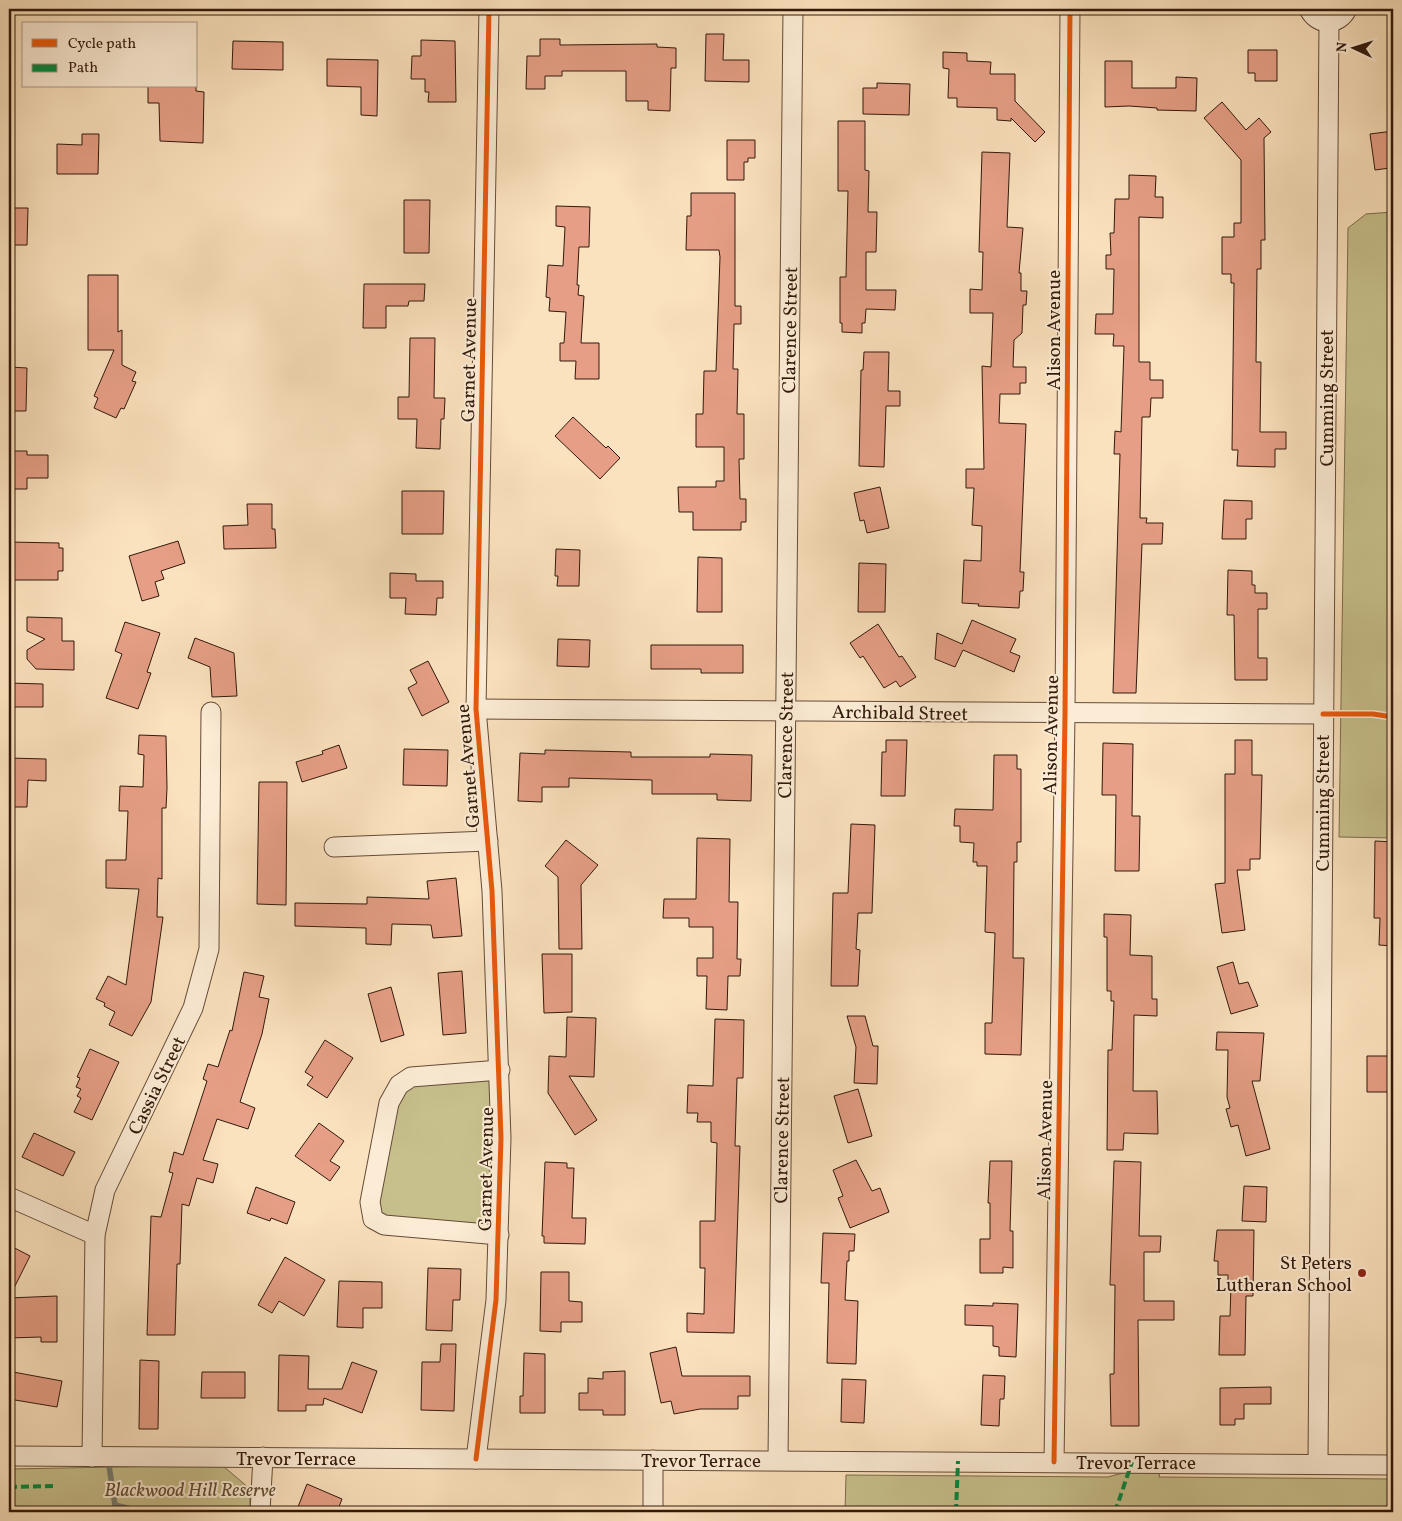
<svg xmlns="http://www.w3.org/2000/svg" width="1402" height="1521" font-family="Vollkorn,serif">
  <rect width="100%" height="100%" fill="#fbe2be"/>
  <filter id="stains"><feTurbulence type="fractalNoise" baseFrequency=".004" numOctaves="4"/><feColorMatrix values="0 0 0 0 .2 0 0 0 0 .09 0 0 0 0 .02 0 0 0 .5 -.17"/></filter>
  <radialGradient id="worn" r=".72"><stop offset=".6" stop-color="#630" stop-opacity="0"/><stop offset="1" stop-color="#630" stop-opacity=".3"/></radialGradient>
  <g fill="#c7c08c" stroke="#7c6c4c">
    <polygon points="1393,212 1393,838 1339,837 1348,228 1366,214"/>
    <path d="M495,1077L493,1230L388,1220L375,1203C380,1177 390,1091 414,1082C426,1077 479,1078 495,1077Z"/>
    <polygon points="1162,1462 1159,1477 1393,1479 1393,1512 845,1512 846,1475 1108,1477"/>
    <polygon points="222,1465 250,1489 250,1512 9,1512 9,1469"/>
  </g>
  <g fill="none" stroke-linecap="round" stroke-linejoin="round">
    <polyline stroke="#737c6d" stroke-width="5.5" points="108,1459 115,1505 143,1512"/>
  </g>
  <g fill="#e69f86" stroke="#32190c">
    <polygon points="706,34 724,34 723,60 749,60 749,82 705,81"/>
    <polygon points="540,39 560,39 560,45 657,44 657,47 676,48 676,68 671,68 670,111 648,110 648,101 626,101 626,71 562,71 562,76 545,76 545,89 526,89 527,56 540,56"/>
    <polygon points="421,40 455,41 456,102 428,102 429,92 425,92 425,79 411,79 412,56 421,56"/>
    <polygon points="233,41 283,42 283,70 232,69"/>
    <polygon points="1248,50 1277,50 1277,81 1255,81 1255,73 1248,73"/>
    <polygon points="943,52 967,53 967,61 991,62 990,74 1015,74 1015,101 1045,132 1035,142 1011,118 1011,121 997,120 997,108 957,107 957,98 948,98 949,69 943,68"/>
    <polygon points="327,59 378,60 377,116 361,115 361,87 327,86"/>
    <polygon points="1105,61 1132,61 1132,88 1176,88 1176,77 1197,78 1196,111 1157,110 1157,108 1129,106 1105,107"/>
    <polygon points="877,83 910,84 909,115 863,114 863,88 877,88"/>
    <polygon points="148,86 196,86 196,91 204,92 203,143 160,141 159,103 148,103"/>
    <polygon points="1222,102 1246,130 1259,118 1271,132 1264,138 1265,240 1261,240 1261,269 1257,269 1256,362 1261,362 1260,432 1286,432 1286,449 1275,449 1275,467 1237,466 1238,450 1232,450 1234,283 1231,283 1231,274 1222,274 1222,237 1234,237 1234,223 1241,223 1241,160 1204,118"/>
    <polygon points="838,121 865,121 865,170 869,171 868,212 877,212 876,252 866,252 866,290 896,290 895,310 866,309 865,323 862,323 862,333 842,332 842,323 840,323 840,277 846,277 848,191 838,191"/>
    <polygon points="1393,131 1393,162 1389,162 1390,168 1375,170 1370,134"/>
    <polygon points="82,134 99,134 98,174 57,174 57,144 82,145"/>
    <polygon points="727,140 755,140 755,158 748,158 748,162 744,162 744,180 727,180"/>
    <polygon points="982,152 1010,153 1007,227 1023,228 1019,273 1021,273 1021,291 1027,291 1026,305 1023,305 1022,333 1014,340 1013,367 1026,367 1026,383 1020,383 1020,394 1000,394 999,423 1026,424 1020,572 1024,572 1023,591 1020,591 1019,608 978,606 979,604 962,603 964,560 981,561 982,526 972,525 974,488 966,488 966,469 984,469 982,366 991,367 993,313 970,313 970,289 982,290 983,252 979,252"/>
    <polygon points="1129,175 1156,176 1155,197 1163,197 1163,218 1139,217 1139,362 1150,362 1150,380 1163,380 1163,398 1151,398 1150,417 1142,417 1140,518 1147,518 1146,523 1163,523 1162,544 1142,544 1136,693 1113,693 1120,454 1114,454 1115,431 1121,432 1124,346 1113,346 1114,334 1095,334 1096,314 1113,314 1114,269 1106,269 1106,255 1111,255 1110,233 1114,233 1115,199 1129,199"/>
    <polygon points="691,193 735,193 735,306 741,306 741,324 734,324 733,369 738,369 737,414 744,414 744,459 739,459 740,499 746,499 746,522 741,522 741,530 693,530 693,512 679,512 678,487 716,487 716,481 724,481 724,447 696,447 696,414 703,414 704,371 716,371 720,257 719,250 686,250 687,216 691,216"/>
    <polygon points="404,200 430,200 429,253 404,253"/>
    <polygon points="556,206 590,207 589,247 579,247 577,285 579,285 578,295 584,296 581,343 599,343 599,379 575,379 576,361 560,361 560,343 564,343 566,312 549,311 550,298 546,297 548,265 563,266 565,227 556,226"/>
    <polygon points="9,208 28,208 27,245 9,245"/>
    <polygon points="88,275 118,275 118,332 122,330 122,365 136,372 132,381 136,382 124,409 121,408 116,418 94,408 98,398 94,396 114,350 88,350"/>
    <polygon points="364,284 425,284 424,301 409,301 408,306 386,306 386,328 363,328"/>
    <polygon points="410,338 435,338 434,398 445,398 444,419 441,419 440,449 416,448 417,419 398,419 398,397 409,397"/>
    <polygon points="864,352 889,352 888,391 900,391 900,406 886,406 884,467 859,466 861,370 863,370"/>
    <polygon points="9,367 27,368 26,411 9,411"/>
    <polygon points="573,417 606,448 608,446 620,458 600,479 555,436"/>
    <polygon points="9,451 27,451 27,455 48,455 48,478 27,478 27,489 9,489"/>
    <polygon points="880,487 889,528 867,533 864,520 860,521 854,493"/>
    <polygon points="402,491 444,491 443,534 402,534"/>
    <polygon points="1224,500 1252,501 1252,519 1246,519 1246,539 1222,539"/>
    <polygon points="247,504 272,504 272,529 275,529 276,548 224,549 223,526 248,525"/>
    <polygon points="178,541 185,563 161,571 164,579 155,582 159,596 142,601 129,556"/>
    <polygon points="9,542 59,543 59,548 63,548 63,571 58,571 58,580 9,580"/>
    <polygon points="556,549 580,550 579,586 557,586 558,576 555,576"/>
    <polygon points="698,557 722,558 722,612 697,612"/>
    <polygon points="859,563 886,564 885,612 858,612"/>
    <polygon points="1228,570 1252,571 1252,585 1255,585 1255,593 1267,593 1267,609 1258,609 1258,658 1267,658 1267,680 1235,680 1234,615 1227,615"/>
    <polygon points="390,573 416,574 416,581 443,581 443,598 437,598 436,615 405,614 406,598 390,598"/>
    <polygon points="27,617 62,618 62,641 74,641 74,670 36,669 27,659 27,650 45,639 27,631"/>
    <polygon points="972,620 1016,639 1010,652 1020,656 1014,672 963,650 955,667 935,659 937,633 962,644"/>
    <polygon points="125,622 160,633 147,672 151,673 138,709 106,698 122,654 115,651"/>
    <polygon points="878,624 899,657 902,656 916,677 900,687 896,681 884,688 863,656 860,658 850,643"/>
    <polygon points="195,638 234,653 237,696 212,697 210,667 188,658"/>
    <polygon points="558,639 590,640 589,667 557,666"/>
    <polygon points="651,645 743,645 743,673 701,673 701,669 651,669"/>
    <polygon points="428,661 449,702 422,716 408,688 417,683 410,670"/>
    <polygon points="9,683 43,684 43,707 9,707"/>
    <polygon points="139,735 166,736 167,788 166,808 162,808 162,879 158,878 157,917 163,917 151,1002 132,1036 109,1025 115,1012 104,1006 105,1003 96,999 108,976 126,985 139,889 106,888 106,860 126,860 128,811 119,811 120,786 143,787 144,755 138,754"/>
    <polygon points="886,740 907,740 905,796 881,796 882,752 886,752"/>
    <polygon points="1235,740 1252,740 1252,775 1262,775 1260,859 1250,859 1250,870 1237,870 1245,930 1222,933 1215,884 1225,883 1225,774 1235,774"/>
    <polygon points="1103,743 1133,744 1132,816 1140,816 1139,871 1115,871 1116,795 1102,795"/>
    <polygon points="339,745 347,768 302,782 296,762 323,754 322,751"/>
    <polygon points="404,749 448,750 447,786 403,785"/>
    <polygon points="545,750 631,752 631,757 710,757 710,754 752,755 751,801 717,800 717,794 652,794 652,780 569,778 569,787 542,787 542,802 518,801 520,753 545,754"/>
    <polygon points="994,755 1017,755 1017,769 1021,769 1021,842 1017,842 1017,862 1014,862 1013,958 1024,958 1021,1055 985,1054 985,1023 992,1023 995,933 985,932 987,866 977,866 977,862 973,862 974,843 960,842 960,826 954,826 955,809 993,810"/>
    <polygon points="9,758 46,759 46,781 28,780 27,807 9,807"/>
    <polygon points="259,782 287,782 286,905 257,904"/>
    <polygon points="851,824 875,825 872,913 858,913 856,949 860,950 858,986 831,986 833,893 848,893"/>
    <polygon points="697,838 730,839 729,902 738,902 737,959 741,959 740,976 728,976 727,1010 706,1009 707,976 697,976 697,958 713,958 713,927 689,927 689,918 663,918 664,899 696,899"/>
    <polygon points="566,840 598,865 581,885 582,949 559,949 558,877 545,866"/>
    <polygon points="1375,841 1393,842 1393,946 1379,945 1380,918 1374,918"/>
    <polygon points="456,878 462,936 433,938 431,925 392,924 391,945 366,944 366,928 295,926 295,903 367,904 367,897 429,899 427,881"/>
    <polygon points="1104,914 1131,915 1130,955 1152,956 1152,999 1157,999 1157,1016 1134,1015 1133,1091 1157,1091 1158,1134 1124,1133 1123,1150 1107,1150 1108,1050 1112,1050 1114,1001 1111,1001 1111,991 1107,991 1107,937 1104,937"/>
    <polygon points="542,954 572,954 572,1012 544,1013"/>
    <polygon points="1233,962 1239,984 1248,982 1258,1006 1231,1014 1217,967"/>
    <polygon points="462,971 466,1033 443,1035 438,973"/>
    <polygon points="244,972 264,976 259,997 269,999 262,1034 240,1102 255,1108 248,1129 217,1119 203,1160 218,1164 213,1183 197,1178 189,1206 182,1204 180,1264 177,1264 175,1335 147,1335 151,1216 161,1217 173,1173 169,1172 174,1152 183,1155 207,1081 203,1079 208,1064 218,1067 230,1030 232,1031"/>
    <polygon points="391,987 404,1035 381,1042 368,994"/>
    <polygon points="847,1016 865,1016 873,1046 878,1046 877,1084 854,1083 856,1047"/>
    <polygon points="567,1017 596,1018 594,1077 569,1076 597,1120 575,1135 548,1093 549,1056 566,1057"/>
    <polygon points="715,1019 744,1020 743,1078 737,1078 735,1146 740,1146 734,1333 687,1332 687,1313 704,1314 705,1268 700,1268 700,1221 715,1221 717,1143 711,1142 711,1122 697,1122 698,1113 687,1113 688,1085 713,1086"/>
    <polygon points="1217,1032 1264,1033 1260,1081 1252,1081 1270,1149 1246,1156 1238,1125 1231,1127 1226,1109 1230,1108 1227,1097 1228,1050 1216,1050"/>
    <polygon points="325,1040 353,1058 327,1098 307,1085 313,1077 305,1072"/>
    <polygon points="90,1049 119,1062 92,1120 74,1112 81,1098 77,1096 81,1089 76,1087 80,1078 77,1077"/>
    <polygon points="1367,1056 1390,1056 1390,1066 1393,1066 1393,1092 1367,1092"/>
    <polygon points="858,1089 872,1136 848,1143 834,1096"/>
    <polygon points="319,1123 344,1141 330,1161 340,1167 330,1181 295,1156"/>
    <polygon points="34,1133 75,1152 63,1176 22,1157"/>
    <polygon points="856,1160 872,1191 880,1188 889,1212 850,1228 838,1198 843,1196 833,1170"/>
    <polygon points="990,1161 1012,1161 1010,1231 1013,1231 1013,1268 1003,1267 1003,1273 980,1273 980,1239 990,1239 990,1203 988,1203"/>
    <polygon points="1114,1161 1141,1162 1139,1236 1161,1236 1160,1252 1144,1252 1144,1301 1174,1301 1174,1320 1138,1320 1139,1426 1111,1426 1110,1374 1114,1374 1115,1285 1110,1285"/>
    <polygon points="545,1162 567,1163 567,1168 574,1168 572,1218 586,1218 585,1244 544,1243 544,1236 542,1236"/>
    <polygon points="1244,1186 1267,1187 1266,1222 1242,1221"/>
    <polygon points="256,1187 295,1202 287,1224 271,1218 270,1221 247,1213"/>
    <polygon points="1217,1230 1254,1230 1253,1296 1246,1296 1245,1355 1219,1355 1220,1316 1230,1316 1231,1285 1228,1285 1228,1275 1218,1275 1218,1261 1214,1261"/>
    <polygon points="823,1233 855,1234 854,1251 849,1251 849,1261 847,1261 845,1300 858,1301 856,1364 827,1363 829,1283 821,1283"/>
    <polygon points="9,1245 30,1256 9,1298 57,1296 57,1342 41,1342 41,1337 9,1338"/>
    <polygon points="285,1257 325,1280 304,1316 279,1301 272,1313 258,1305"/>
    <polygon points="428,1268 461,1269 460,1300 453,1300 452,1331 426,1330"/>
    <polygon points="541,1272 569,1272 569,1301 582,1302 582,1322 561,1322 561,1332 540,1331"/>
    <polygon points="339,1281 382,1282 382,1308 363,1308 363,1328 337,1327"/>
    <polygon points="993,1303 1018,1304 1016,1357 999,1356 999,1347 993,1346 993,1326 965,1325 965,1305 993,1306"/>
    <polygon points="441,1344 456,1344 454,1411 421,1410 422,1362 440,1362"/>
    <polygon points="676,1347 682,1376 750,1376 750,1396 738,1396 738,1409 700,1409 674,1414 671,1401 661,1403 650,1353"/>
    <polygon points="524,1353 545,1354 545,1413 520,1413 520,1396 523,1396"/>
    <polygon points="279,1355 309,1356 308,1389 342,1389 352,1362 377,1371 362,1413 324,1398 323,1405 306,1405 306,1411 278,1411"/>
    <polygon points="140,1360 159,1361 158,1429 139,1429"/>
    <polygon points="625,1371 625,1415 603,1415 603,1410 579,1410 579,1393 588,1393 588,1378 603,1379 603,1372"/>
    <polygon points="13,1372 62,1381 57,1407 9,1399"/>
    <polygon points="202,1372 245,1372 245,1398 201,1398"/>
    <polygon points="983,1375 1005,1376 1004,1399 1000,1399 999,1426 981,1425"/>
    <polygon points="842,1379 866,1380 864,1423 841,1422"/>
    <polygon points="1271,1387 1271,1404 1244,1404 1244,1419 1235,1419 1235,1425 1220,1425 1220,1388"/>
    <polygon points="307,1484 342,1499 337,1512 296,1512"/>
  </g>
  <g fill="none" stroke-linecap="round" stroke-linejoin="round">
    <defs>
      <g id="street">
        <path d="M1309,9C1317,26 1339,26 1347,9"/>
        <polyline points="476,709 1323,714"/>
        <polyline points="334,847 488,841"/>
        <polyline points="9,1197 95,1235"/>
        <polyline points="499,1235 384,1225 373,1219 370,1202 389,1103 399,1085 411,1077 500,1070"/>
        <polyline points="9,1456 1393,1465"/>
        <polyline points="92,1457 95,1235 105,1190 193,1008 209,949 211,712"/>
        <polyline points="476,1459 496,1300 501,1138 492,891 476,709 489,9"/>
        <polyline points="653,1460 653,1512"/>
        <polyline points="778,1460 793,9"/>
        <polyline points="1054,1462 1065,714 1070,9"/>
        <polyline points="1318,1463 1329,22"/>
        <polyline points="260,1512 263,1457"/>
      </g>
    </defs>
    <use href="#street" stroke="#644b38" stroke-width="21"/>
    <use href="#street" stroke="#fcecd5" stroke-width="19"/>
    <g stroke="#00873e" stroke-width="4" stroke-dasharray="8 4" stroke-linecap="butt">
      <polyline points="9,1487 55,1486"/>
      <polyline points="956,1512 958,1461"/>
      <polyline points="1115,1512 1132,1462"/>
    </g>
    <defs>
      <g id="cycleway">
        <polyline points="1323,714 1373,714 1393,717"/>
        <polyline points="476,1459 496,1300 501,1138 492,891 476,709 489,9"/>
        <polyline points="1054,1462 1065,714 1070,9"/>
      </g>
    </defs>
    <use href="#cycleway" stroke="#fcecd5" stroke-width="8"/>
    <use href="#cycleway" stroke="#e8590c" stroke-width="5"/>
  </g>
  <circle fill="#8f2418" stroke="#fcecd5" stroke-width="2" cx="1362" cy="1273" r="5"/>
  <g text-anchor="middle" stroke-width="4" stroke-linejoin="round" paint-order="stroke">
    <g font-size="19" fill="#32190c" stroke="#fcecd5">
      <text transform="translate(789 330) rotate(-89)" y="7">Clarence Street</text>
      <text transform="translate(1053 330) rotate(-90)" y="7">Alison Avenue</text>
      <text transform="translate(468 360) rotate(-89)" y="7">Garnet Avenue</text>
      <text transform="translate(1326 398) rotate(-90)" y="7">Cumming Street</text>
      <text transform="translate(900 712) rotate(1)" y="7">Archibald Street</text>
      <text transform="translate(785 735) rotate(-89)" y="7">Clarence Street</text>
      <text transform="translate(1050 735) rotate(-89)" y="7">Alison Avenue</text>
      <text transform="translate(467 766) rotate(-95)" y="7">Garnet Avenue</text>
      <text transform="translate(1322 803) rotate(-90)" y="7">Cumming Street</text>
      <text transform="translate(156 1085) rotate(-64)" y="7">Cassia Street</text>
      <text transform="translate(781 1140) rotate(-89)" y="7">Clarence Street</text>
      <text transform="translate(1044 1140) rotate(-89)" y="7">Alison Avenue</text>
      <text transform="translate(485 1169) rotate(-89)" y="7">Garnet Avenue</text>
      <text x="296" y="1465">Trevor Terrace</text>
      <text x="701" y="1467">Trevor Terrace</text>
      <text x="1136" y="1469">Trevor Terrace</text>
    </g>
    <g font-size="19" fill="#32190c" stroke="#fcecd5" text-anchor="end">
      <text x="1352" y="1269">St Peters<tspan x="1352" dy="22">Lutheran School</tspan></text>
    </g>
    <g font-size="19" font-style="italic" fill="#5f4b32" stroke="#fcecd5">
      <text x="190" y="1496">Blackwood Hill Reserve</text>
    </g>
  </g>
  <rect width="1402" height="1521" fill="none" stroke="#fbe2be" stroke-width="30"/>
  <rect x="10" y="10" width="1382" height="1501" fill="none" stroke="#32190c" stroke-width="2.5"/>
  <rect x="15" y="15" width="1372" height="1491" fill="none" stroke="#32190c"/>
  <rect x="22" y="22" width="175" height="65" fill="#fcecd5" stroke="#ab9885"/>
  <rect x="32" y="39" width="25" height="8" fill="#e8590c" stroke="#ab9885"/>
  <text x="68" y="48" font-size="15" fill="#32190c">Cycle path</text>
  <rect x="32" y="64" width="25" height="8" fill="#00873e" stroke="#ab9885"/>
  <text x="68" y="72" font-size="15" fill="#32190c">Path</text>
  <g transform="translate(1354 48) rotate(274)" stroke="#fcecd5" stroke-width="4" paint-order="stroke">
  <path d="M0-4L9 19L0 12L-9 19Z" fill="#32190c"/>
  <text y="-8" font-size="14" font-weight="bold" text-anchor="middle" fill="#32190c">N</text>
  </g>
  <rect width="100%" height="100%" filter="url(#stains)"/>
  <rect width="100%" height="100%" fill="url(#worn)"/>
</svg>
